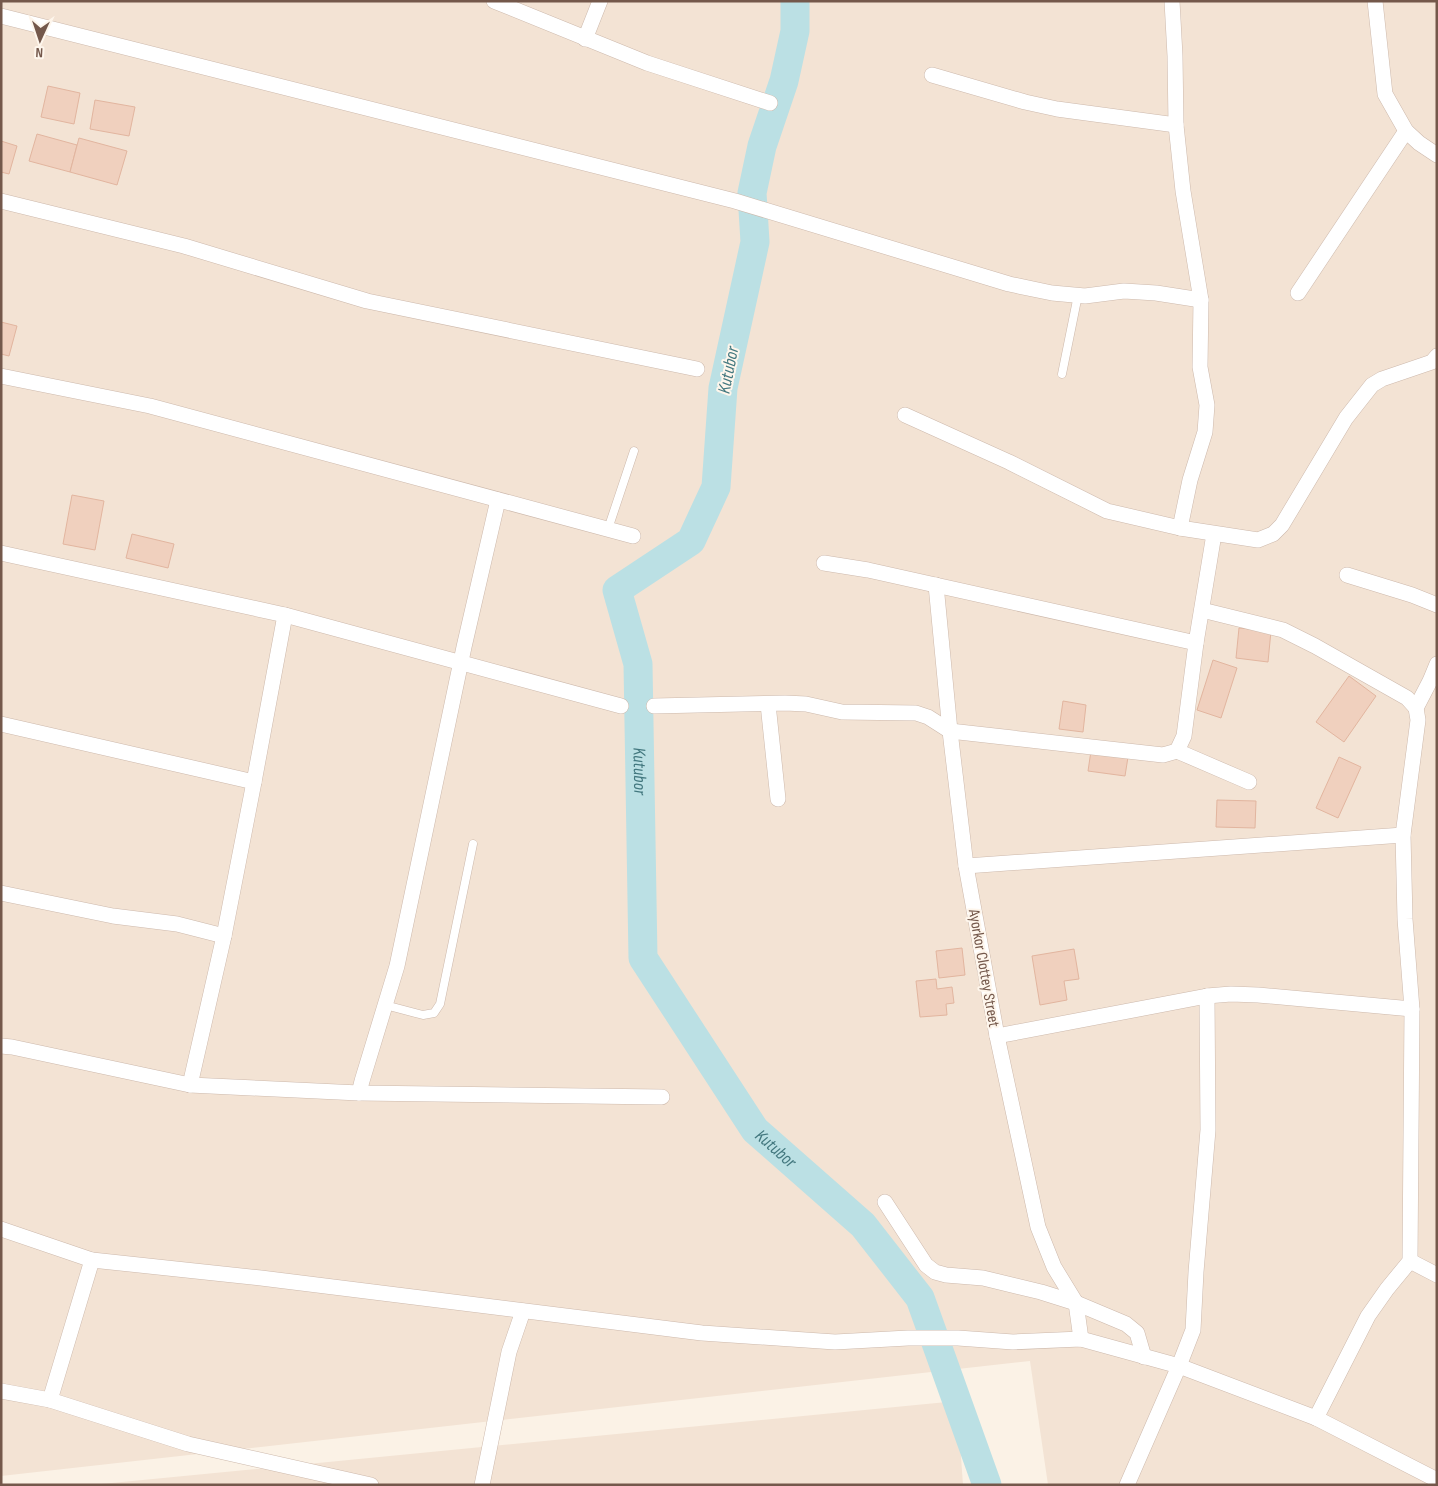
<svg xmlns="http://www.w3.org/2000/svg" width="1438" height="1486" font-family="'Sofia Sans Condensed',sans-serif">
  <rect width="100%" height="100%" fill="#fbf2e6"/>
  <g fill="#f3e3d4">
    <polygon points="1,1 1437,1 1437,1485 1048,1485 1030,1361 1,1476"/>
    <polygon points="957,1401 963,1485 91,1485"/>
  </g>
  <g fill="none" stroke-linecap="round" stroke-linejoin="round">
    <path stroke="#bbe0e4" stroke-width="29" id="s1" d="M795,1V31L784,81L762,146L752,193L755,242L723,388L716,487L691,541L617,590L638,664L643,958L755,1130L863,1225L920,1298L987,1485"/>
  </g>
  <g fill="#f0d0be" stroke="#e2b59f">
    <polygon points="48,86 80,93 74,124 41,117"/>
    <polygon points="95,100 135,107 129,136 90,129"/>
    <polygon points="37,134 77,145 70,172 29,161"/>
    <polygon points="79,138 127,151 117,185 70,172"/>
    <polygon points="1,141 17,146 9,174 1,172"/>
    <polygon points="1,322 17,326 9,356 1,354"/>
    <polygon points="72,495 104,501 95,550 63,544"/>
    <polygon points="132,534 174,544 168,568 126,558"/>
    <polygon points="1239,628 1271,631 1268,662 1236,658"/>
    <polygon points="1213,660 1237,668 1221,718 1197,710"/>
    <polygon points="1349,676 1376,696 1344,742 1316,722"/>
    <polygon points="1063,701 1086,705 1083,732 1059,729"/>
    <polygon points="1091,751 1128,757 1125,776 1088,771"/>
    <polygon points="1339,757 1361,767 1338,818 1316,808"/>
    <polygon points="1217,800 1256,801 1255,828 1216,827"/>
    <polygon points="962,948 965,975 939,978 936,951"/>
    <polygon points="1074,949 1079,979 1064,981 1067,1000 1040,1005 1032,956"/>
    <polygon points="936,979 937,989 952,987 954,1003 946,1004 947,1015 920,1017 916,981"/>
  </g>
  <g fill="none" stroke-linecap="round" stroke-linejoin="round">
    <defs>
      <g id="lane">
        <polyline points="1062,374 1078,295"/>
        <polyline points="608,529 634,451"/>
        <polyline points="385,1005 423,1015 434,1013 440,1004 473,844"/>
      </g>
      <g id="street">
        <polyline points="494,1 647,63 770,103"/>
        <polyline points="1172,1 1175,56 1176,125 1183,191 1201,300 1200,367 1207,405 1205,432 1190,480 1180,528"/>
        <polyline points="1375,1 1385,94 1406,131 1419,143 1437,155"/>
        <polyline points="1,16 735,201 1009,284 1052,293 1085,296 1124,291 1156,293 1201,300"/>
        <polyline points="585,39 600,1"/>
        <polyline points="932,75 1025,102 1057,109 1176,125"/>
        <polyline points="1,201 184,246 367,301 697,369"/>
        <polyline points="1298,293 1406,131"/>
        <polyline points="1,376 150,406 633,536"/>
        <polyline points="905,415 1009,462 1107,511 1180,528 1258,540 1273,534 1282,525 1346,418 1372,385 1382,379 1432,362 1437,356"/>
        <polyline points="1,553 285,615 621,706"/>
        <polyline points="824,563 868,570 1196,643"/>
        <polyline points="1347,575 1412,595 1437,605"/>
        <polyline points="936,585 950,731 966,866 997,1036 1038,1227 1054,1267 1076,1303 1081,1339"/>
        <polyline points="1202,610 1283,630 1315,646 1407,698 1416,708 1418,720 1403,835 1405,919 1412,1009 1410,1261 1387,1289 1368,1316 1316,1418"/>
        <polyline points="768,704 778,799"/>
        <polyline points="654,706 785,703 806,704 842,712 916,713 928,717 950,731 1163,755 1177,751 1184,736 1196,643 1214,534"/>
        <polyline points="1416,708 1430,681 1437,664"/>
        <polyline points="1,724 254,782"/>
        <polyline points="1177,751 1249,782"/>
        <polyline points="966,866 1403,835"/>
        <polyline points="1,893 113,916 177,924 224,936"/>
        <polyline points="997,1036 1207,996 1231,994 1258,995 1412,1009"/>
        <polyline points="1,1046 12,1047 190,1085 359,1093 662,1097"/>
        <polyline points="190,1085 224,936 254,782 285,615"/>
        <polyline points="359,1093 362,1081 397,966 464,647 498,500"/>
        <polyline points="885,1202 926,1265 935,1272 946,1275 983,1278 1041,1292 1076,1303 1126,1324 1137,1333 1144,1357"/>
        <polyline points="1,1229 92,1260 261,1278 702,1333 835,1342 908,1338 958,1338 1013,1342 1081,1339 1179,1366 1316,1418 1437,1480"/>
        <polyline points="1410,1261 1437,1275"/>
        <polyline points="1,1391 50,1400 188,1444 371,1485"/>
        <polyline points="50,1400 92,1260"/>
        <polyline points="482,1485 509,1352 523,1311"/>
        <polyline points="1127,1485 1179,1366 1193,1330 1196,1272 1208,1130 1207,996"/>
      </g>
    </defs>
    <use href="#lane" stroke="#cdb9ac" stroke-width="9"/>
    <use href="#street" stroke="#cdb9ac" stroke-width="16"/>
    <use href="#lane" stroke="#fff" stroke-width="8"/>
    <use href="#street" stroke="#fff" stroke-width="15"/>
  </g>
  <g text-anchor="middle" stroke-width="4" stroke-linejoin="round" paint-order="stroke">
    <g font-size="16" fill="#74584b" stroke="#fef6ec">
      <text transform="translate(985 968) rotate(80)" y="6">Ayorkor Clottey Street</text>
    </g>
    <g font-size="18" font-style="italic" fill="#43787f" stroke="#fef6ec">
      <text transform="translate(728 370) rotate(-79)" y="6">Kutubor</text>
      <text dy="6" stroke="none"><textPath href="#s1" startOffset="828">Kutubor</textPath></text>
      <text dy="6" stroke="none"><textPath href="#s1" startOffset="1248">Kutubor</textPath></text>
    </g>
  </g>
  <rect width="1438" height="1486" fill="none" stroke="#74584b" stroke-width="5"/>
  <g transform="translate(40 40) rotate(183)" stroke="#fef6ec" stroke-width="4" paint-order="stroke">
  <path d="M0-4L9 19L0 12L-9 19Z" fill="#74584b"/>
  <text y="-8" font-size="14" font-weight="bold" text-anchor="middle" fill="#74584b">N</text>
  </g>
</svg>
